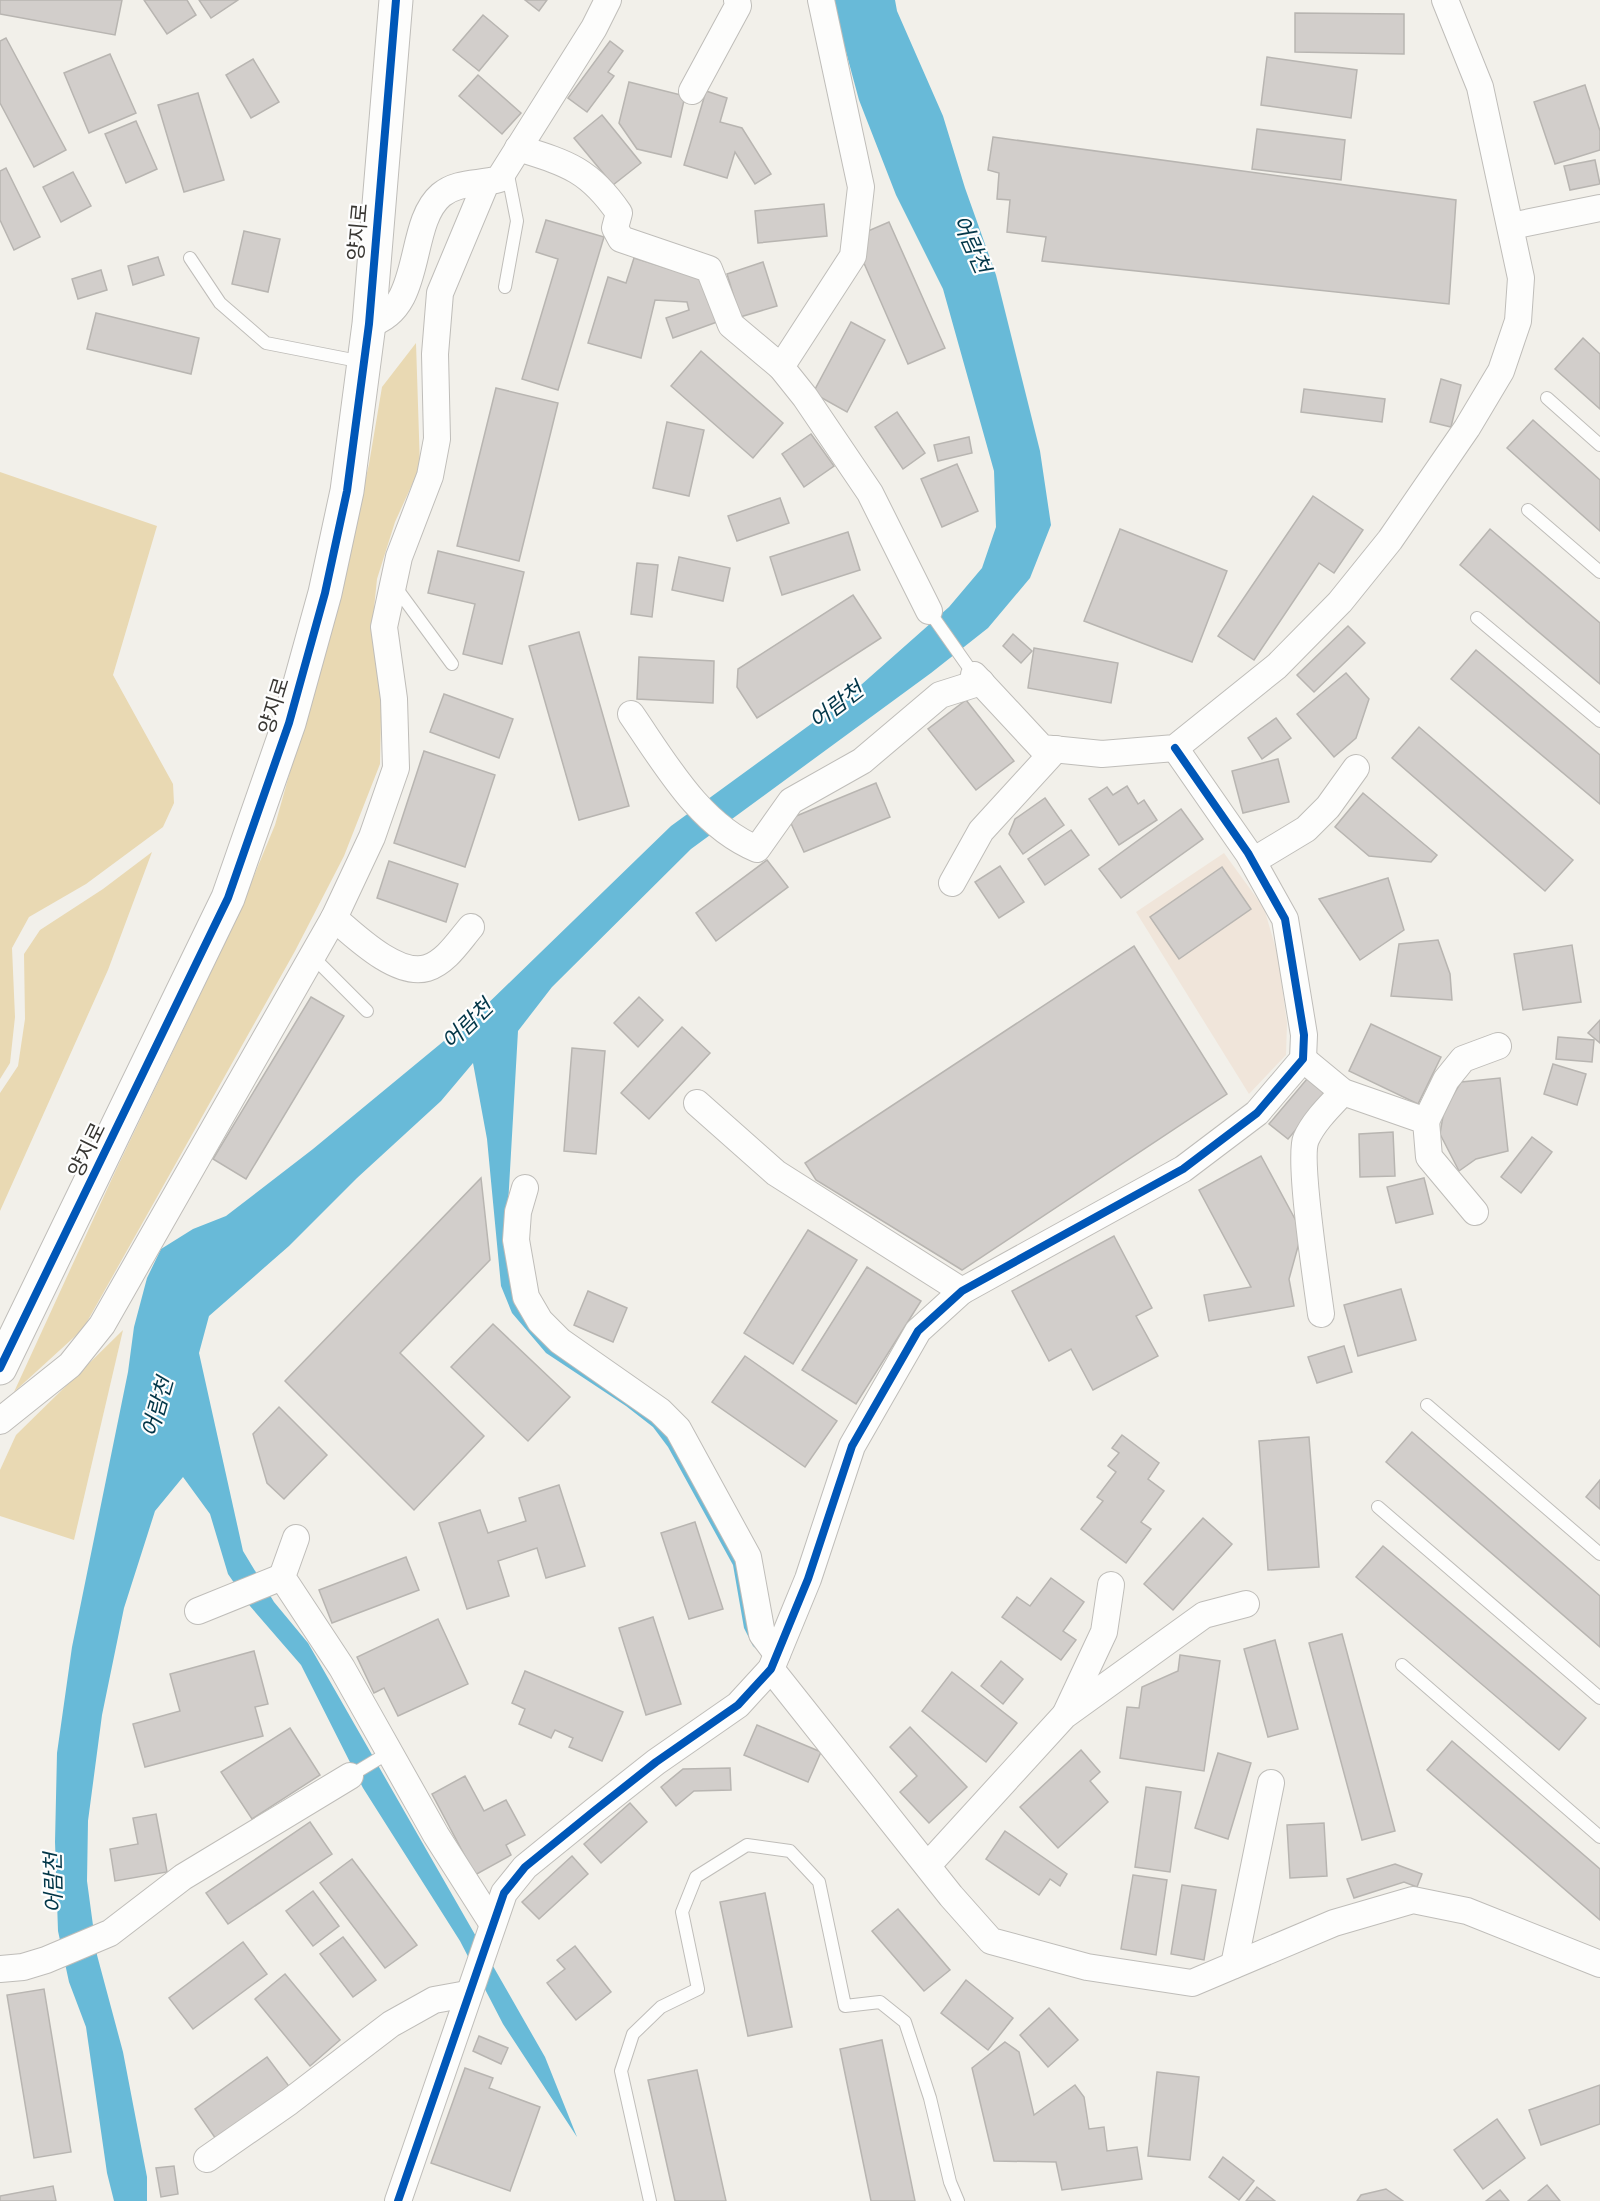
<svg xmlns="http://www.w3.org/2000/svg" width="1600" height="2201" font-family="Montserrat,'Noto Sans KR',sans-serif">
  <rect width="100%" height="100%" fill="#f2f0ea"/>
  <polygon fill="#f0e5da" points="1224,853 1264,908 1278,956 1287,1023 1286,1055 1249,1094 1136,912"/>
  <g fill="#e9d9b3">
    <polygon points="416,343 420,467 395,522 377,579 372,628 382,678 380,764 344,856 295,951 83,1329 14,1392 115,1172 234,924 275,825 339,598 369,464 382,387"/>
    <polygon points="0,472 157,526 113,675 173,784 174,803 163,827 86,884 29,917 12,948 15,1017 10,1063 0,1079"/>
    <polygon points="152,852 108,970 0,1211 0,1093 18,1066 25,1019 24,954 40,930 103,889"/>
    <polygon points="123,1330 74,1540 0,1516 0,1470 16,1435"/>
  </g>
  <polygon fill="#68bad8" points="832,0 895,0 897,11 943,116 965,188 996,275 1040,451 1051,525 1030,578 988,628 931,673 691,849 552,987 518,1031 508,1205 512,1283 668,1431 734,1537 765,1656 753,1646 744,1628 733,1565 668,1447 653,1427 626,1406 546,1353 512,1313 501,1286 487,1139 473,1063 441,1101 357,1178 289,1246 209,1316 199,1353 243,1551 274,1602 308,1643 545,2057 577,2137 503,2024 460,1941 363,1788 301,1665 250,1606 228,1574 210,1514 183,1477 155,1511 124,1608 102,1715 88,1821 87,1881 97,1955 123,2052 147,2177 147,2201 114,2201 107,2173 86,2027 69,1982 58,1931 55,1842 57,1753 72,1647 128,1372 134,1327 147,1278 161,1249 193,1229 226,1216 313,1149 479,1012 671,826 844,700 949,607 982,568 996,527 994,471 943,289 896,195 859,100"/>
  <g fill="#d2cecb" stroke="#b8b5b1" stroke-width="1.5">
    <polygon points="0,0 122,0 115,35 0,14"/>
    <polygon points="144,0 187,0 196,15 167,34"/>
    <polygon points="199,0 238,0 211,18"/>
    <polygon points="525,0 547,0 539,11"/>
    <polygon points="1295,13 1404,14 1404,54 1295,52"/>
    <polygon points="483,15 508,36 479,71 453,50"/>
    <polygon points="6,38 66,150 34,167 0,103 0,41"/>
    <polygon points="610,41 623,51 608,72 614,76 587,112 568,98"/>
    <polygon points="110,54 136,113 89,133 64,73"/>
    <polygon points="1267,57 1357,70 1351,118 1261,105"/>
    <polygon points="253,59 279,102 251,118 226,75"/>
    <polygon points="478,75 521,113 502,134 459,96"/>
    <polygon points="629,82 685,96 671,157 637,149 619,123"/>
    <polygon points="1585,85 1600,131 1600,150 1555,164 1534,102"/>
    <polygon points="706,91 727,98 720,122 742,128 771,174 755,184 735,152 727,178 684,165"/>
    <polygon points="198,93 224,180 184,192 158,105"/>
    <polygon points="602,115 641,163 613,185 574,138"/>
    <polygon points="136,121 157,169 126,183 105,134"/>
    <polygon points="1257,129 1345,140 1341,180 1252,169"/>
    <polygon points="993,137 1456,200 1449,304 1042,261 1046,237 1007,232 1010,200 997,199 999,173 988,170"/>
    <polygon points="1595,160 1600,184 1570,190 1564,166"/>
    <polygon points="6,168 40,237 14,250 0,220 0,171"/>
    <polygon points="73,172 91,206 61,222 43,187"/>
    <polygon points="824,204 827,236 758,243 755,211"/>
    <polygon points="546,220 604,237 558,390 522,379 558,259 536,252"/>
    <polygon points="889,222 945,348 908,364 863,261 868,231"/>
    <polygon points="244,231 280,239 268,292 232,284"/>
    <polygon points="158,257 164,275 133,285 128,266"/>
    <polygon points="634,258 702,279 717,322 673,338 666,318 689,310 687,302 655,300 641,358 588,343 608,277 626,283"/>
    <polygon points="763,262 777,306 740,317 727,274"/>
    <polygon points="101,270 107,290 78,299 72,279"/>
    <polygon points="96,313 199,338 191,374 87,349"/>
    <polygon points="851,322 885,340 847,412 813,393"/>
    <polygon points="1583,338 1600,354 1600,409 1555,369"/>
    <polygon points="701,351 783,423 753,458 671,386"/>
    <polygon points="1441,379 1461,385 1451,427 1430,422"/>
    <polygon points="496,388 558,403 519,561 457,546"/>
    <polygon points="1304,389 1385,399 1382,422 1301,412"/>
    <polygon points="897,412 925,453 903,469 875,427"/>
    <polygon points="1533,420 1600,480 1600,531 1507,448"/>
    <polygon points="667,422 704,430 689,496 653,488"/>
    <polygon points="811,434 834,466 804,487 782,454"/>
    <polygon points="969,437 972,453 938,461 934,445"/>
    <polygon points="957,464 978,511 942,527 921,479"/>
    <polygon points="1313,496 1363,530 1334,573 1319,563 1254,660 1218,636"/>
    <polygon points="780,498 789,523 737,541 728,516"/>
    <polygon points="1120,529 1227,571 1192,662 1084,621"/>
    <polygon points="1490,529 1600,623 1600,684 1460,565"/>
    <polygon points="848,532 860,570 782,595 770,557"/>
    <polygon points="438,551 524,572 502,664 463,654 475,604 428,593"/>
    <polygon points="679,557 730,568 723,601 672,590"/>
    <polygon points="637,563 658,565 652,617 631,614"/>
    <polygon points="853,595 881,638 757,718 737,687 738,669"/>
    <polygon points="1348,626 1365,643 1314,692 1297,675"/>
    <polygon points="579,632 629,806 579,820 529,646"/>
    <polygon points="1013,634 1032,651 1021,663 1003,646"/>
    <polygon points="1034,648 1118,663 1111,703 1028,688"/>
    <polygon points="1476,650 1600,755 1600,804 1451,679"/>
    <polygon points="639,657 714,661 713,703 637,699"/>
    <polygon points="1346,673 1369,699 1356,738 1334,757 1297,714"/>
    <polygon points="444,694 513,719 499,758 430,732"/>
    <polygon points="966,700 1014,761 976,790 928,729"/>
    <polygon points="1276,718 1291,738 1262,759 1248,738"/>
    <polygon points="1419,727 1573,860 1545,891 1392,758"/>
    <polygon points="424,751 495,775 465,867 394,843"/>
    <polygon points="1278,759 1289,802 1243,813 1232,771"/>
    <polygon points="876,783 890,817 804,852 789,819"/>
    <polygon points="1127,786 1138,804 1144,800 1157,820 1119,845 1089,799 1107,787 1113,795"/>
    <polygon points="1363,793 1437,855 1431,862 1369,856 1335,827"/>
    <polygon points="1045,798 1064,825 1023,854 1009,834 1015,819"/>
    <polygon points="1181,809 1203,839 1121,898 1099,869"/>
    <polygon points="1071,830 1089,855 1045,885 1028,859"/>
    <polygon points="767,860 788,887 716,941 696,913"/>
    <polygon points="389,861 458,884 446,922 377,898"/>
    <polygon points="1000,866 1024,902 999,918 975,882"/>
    <polygon points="1222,867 1251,909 1179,959 1150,917"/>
    <polygon points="1388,878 1404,930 1360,960 1319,899"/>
    <polygon points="1438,940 1450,974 1452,1000 1391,996 1399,944"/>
    <polygon points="1572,945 1581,1002 1523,1010 1514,954"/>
    <polygon points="1134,946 1227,1094 962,1270 816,1180 805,1163"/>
    <polygon points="311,997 344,1016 246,1179 213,1159"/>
    <polygon points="639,997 663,1020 638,1047 614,1023"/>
    <polygon points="1600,1020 1600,1043 1588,1033"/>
    <polygon points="1371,1024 1441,1057 1418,1104 1349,1071"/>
    <polygon points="682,1027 710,1053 649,1119 621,1093"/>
    <polygon points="1558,1037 1594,1040 1592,1062 1556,1059"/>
    <polygon points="572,1048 605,1051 596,1154 564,1151"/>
    <polygon points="1553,1064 1586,1074 1577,1105 1544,1094"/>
    <polygon points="1500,1078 1508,1151 1476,1159 1459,1171 1440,1134 1444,1110 1461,1082"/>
    <polygon points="1307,1079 1326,1094 1288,1139 1269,1124"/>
    <polygon points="1393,1132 1395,1176 1360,1177 1359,1134"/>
    <polygon points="1532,1137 1552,1152 1521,1193 1501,1177"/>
    <polygon points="1261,1156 1302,1232 1289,1279 1294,1306 1209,1321 1204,1295 1251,1287 1199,1190"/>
    <polygon points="481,1178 490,1260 400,1353 484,1436 414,1510 285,1381"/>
    <polygon points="1424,1178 1433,1214 1396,1223 1387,1187"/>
    <polygon points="808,1230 857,1260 793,1364 744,1333"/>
    <polygon points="1114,1236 1152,1308 1136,1316 1158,1356 1093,1390 1071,1349 1049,1361 1012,1291"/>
    <polygon points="867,1267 921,1301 856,1404 802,1370"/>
    <polygon points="1401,1289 1416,1340 1358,1356 1344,1305"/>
    <polygon points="588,1291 627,1308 613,1342 574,1325"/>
    <polygon points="493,1324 570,1397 528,1441 451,1367"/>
    <polygon points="1344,1346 1352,1372 1317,1383 1308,1357"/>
    <polygon points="745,1356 837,1421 805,1467 712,1402"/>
    <polygon points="279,1407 327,1455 284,1499 267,1483 253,1434"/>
    <polygon points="1412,1432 1600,1596 1600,1647 1386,1462"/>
    <polygon points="1122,1435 1159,1463 1148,1479 1164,1491 1141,1522 1151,1529 1126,1563 1081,1529 1103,1501 1097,1497 1116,1472 1108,1466 1119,1453 1112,1448"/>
    <polygon points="1309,1437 1319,1567 1268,1570 1259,1441"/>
    <polygon points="1600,1480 1600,1509 1586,1497"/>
    <polygon points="559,1485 585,1566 546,1578 537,1548 498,1561 509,1596 467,1609 439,1523 480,1510 488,1533 526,1521 519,1498"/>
    <polygon points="1203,1518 1232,1544 1173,1610 1144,1584"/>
    <polygon points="695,1522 723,1609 689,1619 661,1533"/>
    <polygon points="1383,1546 1586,1718 1559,1750 1356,1577"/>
    <polygon points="406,1557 419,1590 332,1623 319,1590"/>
    <polygon points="1051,1578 1084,1602 1063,1631 1076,1640 1061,1660 1002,1617 1017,1597 1030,1606"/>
    <polygon points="653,1617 681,1704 646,1715 619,1628"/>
    <polygon points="438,1619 468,1684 398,1716 384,1688 374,1693 357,1657"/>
    <polygon points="1342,1634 1395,1831 1362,1840 1309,1643"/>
    <polygon points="1275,1640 1298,1729 1268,1737 1244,1649"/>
    <polygon points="254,1651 268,1704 255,1707 263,1736 145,1767 133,1724 180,1711 170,1674"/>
    <polygon points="1180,1655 1220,1661 1204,1771 1120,1758 1127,1707 1139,1708 1142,1687 1178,1671"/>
    <polygon points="1001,1661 1023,1679 1003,1704 981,1686"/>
    <polygon points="525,1671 623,1712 602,1761 569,1747 573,1738 555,1730 551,1738 519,1724 525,1709 512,1703"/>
    <polygon points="952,1672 1017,1723 986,1762 922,1711"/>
    <polygon points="757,1725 821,1752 808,1782 744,1755"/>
    <polygon points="910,1727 967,1787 929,1823 900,1792 917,1776 890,1747"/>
    <polygon points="290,1728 320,1775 252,1819 221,1772"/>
    <polygon points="1452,1741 1600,1869 1600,1920 1427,1770"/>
    <polygon points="1081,1750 1100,1772 1090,1781 1108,1802 1058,1848 1020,1807"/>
    <polygon points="1218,1753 1251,1763 1228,1839 1195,1828"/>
    <polygon points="730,1768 731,1790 694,1791 676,1806 661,1787 683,1769"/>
    <polygon points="465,1776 484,1811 506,1800 525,1835 506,1845 511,1855 475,1875 432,1794"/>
    <polygon points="1146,1787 1181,1792 1170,1872 1135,1867"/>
    <polygon points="630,1803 647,1822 601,1863 584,1844"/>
    <polygon points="156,1814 167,1872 115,1881 110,1849 138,1844 133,1818"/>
    <polygon points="310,1822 332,1854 228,1924 206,1893"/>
    <polygon points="1324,1823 1327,1876 1290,1878 1287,1825"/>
    <polygon points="1005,1831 1067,1874 1060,1886 1050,1879 1039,1895 986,1859"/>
    <polygon points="572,1856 588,1874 539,1919 522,1902"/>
    <polygon points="352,1859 417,1945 385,1968 320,1883"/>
    <polygon points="1395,1864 1422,1874 1417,1887 1404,1882 1354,1898 1347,1879"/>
    <polygon points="1133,1875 1167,1880 1156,1955 1121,1949"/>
    <polygon points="1182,1885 1216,1890 1204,1960 1171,1954"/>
    <polygon points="313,1891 339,1926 313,1946 286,1911"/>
    <polygon points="765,1893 792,2027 748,2036 720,1902"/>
    <polygon points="898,1909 950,1970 924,1991 872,1931"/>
    <polygon points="343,1937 376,1980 353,1997 320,1954"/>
    <polygon points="243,1942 267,1974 193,2029 169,1998"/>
    <polygon points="575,1946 611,1992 576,2020 547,1983 565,1969 557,1960"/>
    <polygon points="285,1974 340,2040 310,2066 255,1999"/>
    <polygon points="966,1980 1013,2018 988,2050 941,2013"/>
    <polygon points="44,1989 71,2152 34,2158 7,1995"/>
    <polygon points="1049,2008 1078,2040 1048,2067 1020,2035"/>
    <polygon points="479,2036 508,2048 501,2064 473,2051"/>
    <polygon points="882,2040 915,2201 871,2201 840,2049"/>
    <polygon points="1005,2042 1019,2052 1034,2115 1075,2085 1084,2097 1089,2129 1104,2127 1107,2151 1137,2147 1142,2179 1062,2190 1056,2162 994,2161 972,2068"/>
    <polygon points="267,2057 291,2089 218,2142 195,2109"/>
    <polygon points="465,2068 493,2078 489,2088 540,2107 510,2191 431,2163"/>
    <polygon points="697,2070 726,2201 675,2201 648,2080"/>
    <polygon points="1157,2072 1199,2077 1190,2160 1148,2156"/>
    <polygon points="1600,2085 1600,2124 1541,2145 1529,2110"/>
    <polygon points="1497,2119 1525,2158 1483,2189 1454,2150"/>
    <polygon points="1223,2157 1254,2181 1239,2200 1209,2177"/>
    <polygon points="174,2166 178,2194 161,2197 156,2168"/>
    <polygon points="1547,2185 1560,2201 1528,2201"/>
    <polygon points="53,2186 56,2201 0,2201 0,2196"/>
    <polygon points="1257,2187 1275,2201 1246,2201"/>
    <polygon points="1386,2189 1403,2201 1357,2201 1361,2195"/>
    <polygon points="1500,2190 1509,2201 1486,2201"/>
  </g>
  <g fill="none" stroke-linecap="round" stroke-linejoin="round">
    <defs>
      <g id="lane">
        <polyline points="190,258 220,303 266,343 363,362"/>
        <polyline points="505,287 517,221 507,170"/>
        <polyline points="1547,398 1600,445"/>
        <polyline points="1528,510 1600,572"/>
        <polyline points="394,585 452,664"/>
        <polyline points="929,611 974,675"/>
        <polyline points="1477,618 1600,721"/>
        <polyline points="312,956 367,1011"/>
        <polyline points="1427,1405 1600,1554"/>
        <polyline points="1378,1507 1600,1698"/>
        <polyline points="1402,1665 1600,1837"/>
        <polyline points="350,1776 388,1753"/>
        <polyline points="650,2201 621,2071 633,2034 661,2007 698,1989 682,1912 696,1877 747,1845 790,1851 819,1882 845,2006 880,2002 905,2022 930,2098 950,2182 958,2201"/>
      </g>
      <g id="street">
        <polyline points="692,91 738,6 737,0"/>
        <path d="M518,148C566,163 589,169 619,213L615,228L621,239L709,269L731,325L781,367L805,397L870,493L929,611"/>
        <polyline points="1511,226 1600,208"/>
        <path d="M369,324C425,309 406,225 441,195C458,181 479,185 499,179L594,28L608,0"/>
        <polyline points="781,367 853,256 861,187 821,0"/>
        <polyline points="974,675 1042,748 1102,754 1175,748 1277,666 1340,602 1390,540 1467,428 1501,371 1518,321 1521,278 1480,87 1445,0"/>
        <path d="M631,714C665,763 699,825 757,849L791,801L862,761L940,695L981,682"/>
        <polyline points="1253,861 1306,829 1328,807 1356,768"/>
        <polyline points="952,883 981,831 1056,749"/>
        <path d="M334,918C355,936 397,977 427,968C446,962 459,941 471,927"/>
        <polyline points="1303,1059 1343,1092 1426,1121 1429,1157 1475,1212"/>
        <polyline points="697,1103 776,1173 962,1291"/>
        <polyline points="1426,1121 1446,1080 1463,1059 1498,1046"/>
        <polyline points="525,1188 518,1212 516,1240 526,1297 540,1321 560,1341 660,1411 678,1429 748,1557 762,1634 777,1654"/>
        <path d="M1321,1314C1317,1285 1298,1158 1306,1139C1314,1121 1330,1106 1343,1092"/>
        <polyline points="0,1421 70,1365 102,1325 334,918 372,837 396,768 394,699 384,627 399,557 430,476 437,439 435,354 440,293 486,183"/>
        <polyline points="296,1538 282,1577 342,1668 436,1835 492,1923"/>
        <polyline points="198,1611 282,1577"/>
        <polyline points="771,1669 951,1896 991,1941 1087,1967 1192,1983 1334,1923 1413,1900 1467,1911 1600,1964"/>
        <polyline points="1066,1713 1104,1632 1111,1585"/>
        <polyline points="928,1865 1064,1716 1204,1615 1246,1604"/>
        <polyline points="1234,1965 1271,1783"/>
        <polyline points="0,1969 23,1967 46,1960 110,1933 183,1877 350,1776"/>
        <polyline points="207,2159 289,2102 391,2024 434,2000 467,1994"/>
        <polyline points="398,2201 504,1893 525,1867 594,1811 656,1762 738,1705 771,1669 808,1579 852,1446 918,1331 962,1291 1183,1169 1257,1113 1303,1059 1304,1035 1285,919 1248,853 1175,748"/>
      </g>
      <polyline id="secondary" points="0,1368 228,898 289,723 325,593 347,491 369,324 396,0"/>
    </defs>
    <use href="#lane" stroke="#bfbdb9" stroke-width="14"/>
    <use href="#street" stroke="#bfbdb9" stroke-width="28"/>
    <use href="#secondary" stroke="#bfbdb9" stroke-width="35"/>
    <use href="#lane" stroke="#fdfdfc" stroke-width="12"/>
    <use href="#street" stroke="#fdfdfc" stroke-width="26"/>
    <use href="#secondary" stroke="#fdfdfc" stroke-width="33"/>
    <defs>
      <g id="cycleway">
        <polyline points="0,1368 228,898 289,723 325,593 347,491 369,324 396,0"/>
        <polyline points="398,2201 504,1893 525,1867 594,1811 656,1762 738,1705 771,1669 808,1579 852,1446 918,1331 962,1291 1183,1169 1257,1113 1303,1059 1304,1035 1285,919 1248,853 1175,748"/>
      </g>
    </defs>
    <use href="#cycleway" stroke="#fefefe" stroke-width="11"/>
    <use href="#cycleway" stroke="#0057b8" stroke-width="8"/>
  </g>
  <g text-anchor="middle" stroke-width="4.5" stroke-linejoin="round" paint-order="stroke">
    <g font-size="21" fill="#383632" stroke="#fefefe">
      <text transform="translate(358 232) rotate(-85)" y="7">양지로</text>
      <text transform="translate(274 706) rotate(-73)" y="7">양지로</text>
      <text transform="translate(87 1150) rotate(-64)" y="7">양지로</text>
    </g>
    <g font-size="22" font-style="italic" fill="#023648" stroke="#fefefe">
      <text transform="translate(972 244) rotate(66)" y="8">어람천</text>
      <text transform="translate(836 705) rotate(-37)" y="8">어람천</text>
      <text transform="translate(467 1024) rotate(-44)" y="8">어람천</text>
      <text transform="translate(157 1407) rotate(-74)" y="8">어람천</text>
      <text transform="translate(53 1883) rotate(-91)" y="8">어람천</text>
    </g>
  </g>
</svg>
